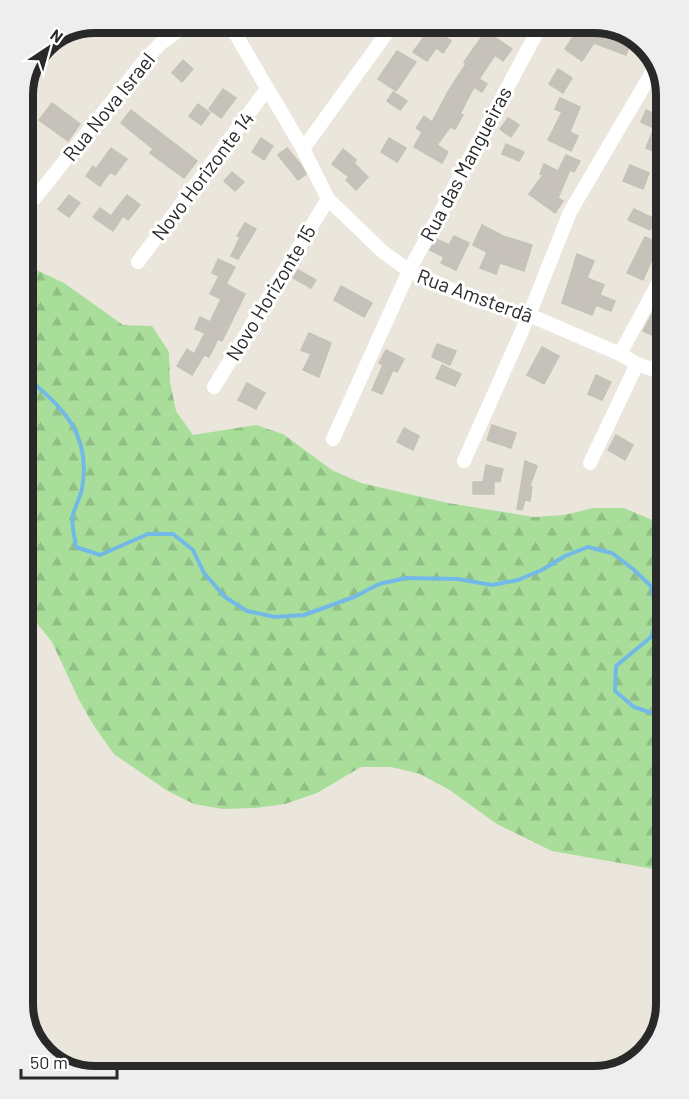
<svg xmlns="http://www.w3.org/2000/svg" width="689" height="1099" font-family="Barlow,sans-serif">
  <defs>
    <pattern id="forest-firs" width="22" height="20" patternUnits="userSpaceOnUse" patternTransform="scale(1.5)"><rect width="22" height="20" fill="#a8de9a"/><path d="M5 1l3.5 6h-7zM16 11l3.5 6h-7z" fill="#91be85"/></pattern>
  </defs>
  <rect width="100%" height="100%" fill="#eae6db"/>
  <polygon fill="url(#forest-firs)" points="24,264 64,283 123,325 152,326 169,352 170,382 176,411 193,435 256,425 283,434 332,470 361,483 448,503 534,517 564,515 593,508 624,508 652,520 663,528 665,871 552,851 497,824 448,789 420,774 391,767 361,767 317,793 285,804 255,808 223,809 194,804 166,790 114,754 94,726 79,700 52,642 32,617 27,615"/>
  <g fill="none" stroke-linecap="round" stroke-linejoin="round">
    <g stroke="#73b9e7" stroke-width="4">
      <path d="M25,376C63,408 92,434 82,489C80,498 75,506 73,515C71,525 75,538 76,547L100,555L148,534H173L193,550L204,573L225,597L247,611L275,617L304,615L354,597L379,584L406,578L458,579L492,585L518,580L542,570L565,556L588,547L612,553L633,569L651,586L656,610V622L651,637L616,666L615,691L634,707L664,717"/>
      <polyline points="656,622 663,629"/>
    </g>
  </g>
  <g fill="#c6c2bb" stroke="#c5c2b5" stroke-width="1.5">
    <polygon points="565,23 589,23 600,30 631,41 626,55 594,43 582,61 565,49 577,31"/>
    <polygon points="431,27 451,41 443,53 436,48 427,61 413,52"/>
    <polygon points="486,31 512,49 503,61 495,55 479,79 487,84 482,92 474,87 460,114 463,115 455,129 450,127 437,145 448,152 442,163 414,147 422,132 416,128 424,116 432,122 449,90 466,64 464,62"/>
    <polygon points="397,51 416,62 396,91 378,79"/>
    <polygon points="183,60 193,69 182,82 172,73"/>
    <polygon points="558,69 572,78 563,93 549,84"/>
    <polygon points="223,89 236,98 221,118 209,109"/>
    <polygon points="393,92 407,101 400,110 387,101"/>
    <polygon points="560,98 580,107 570,132 578,136 571,151 548,140 562,112 555,109"/>
    <polygon points="52,103 80,124 68,141 39,120"/>
    <polygon points="198,104 210,113 201,125 189,116"/>
    <polygon points="131,110 197,161 184,178 150,153 153,149 121,123"/>
    <polygon points="646,110 659,116 660,154 646,148 654,128 641,122"/>
    <polygon points="508,118 519,125 511,137 500,129"/>
    <polygon points="261,138 273,146 264,160 252,152"/>
    <polygon points="389,138 406,148 397,162 381,152"/>
    <polygon points="506,144 524,152 519,161 502,154"/>
    <polygon points="111,148 127,159 115,175 110,172 100,186 86,176 93,166 96,169"/>
    <polygon points="287,148 301,165 306,174 298,180 278,155"/>
    <polygon points="343,149 356,160 354,163 368,177 356,190 346,180 349,177 332,164"/>
    <polygon points="566,155 580,161 574,172 570,170 558,198 563,201 555,213 529,194 543,175 540,174 544,164 558,171"/>
    <polygon points="630,165 649,173 643,189 623,181"/>
    <polygon points="232,172 244,182 235,191 224,181"/>
    <polygon points="69,195 80,203 69,217 58,209"/>
    <polygon points="127,195 140,205 128,220 123,216 113,231 93,217 100,208 111,216"/>
    <polygon points="634,209 655,219 650,230 628,220"/>
    <polygon points="245,223 256,229 238,259 231,256 240,237 237,236"/>
    <polygon points="482,225 503,236 532,245 524,271 500,263 496,274 480,268 487,252 473,245"/>
    <polygon points="454,236 469,243 456,270 441,263 444,257 430,250 436,239 449,245"/>
    <polygon points="645,237 660,244 660,247 654,260 652,259 643,280 627,273"/>
    <polygon points="577,254 594,261 587,278 604,285 600,295 615,301 611,311 596,305 592,315 562,303"/>
    <polygon points="218,259 235,267 226,284 245,294 222,341 218,339 209,357 204,355 192,375 177,366 187,349 194,354 205,333 195,329 200,317 210,322 221,299 210,294 219,276 212,273"/>
    <polygon points="298,270 316,280 311,288 293,278"/>
    <polygon points="341,286 372,303 364,317 334,300"/>
    <polygon points="661,297 661,322 654,336 643,331"/>
    <polygon points="309,333 331,343 319,377 303,370 311,354 301,350"/>
    <polygon points="437,344 456,351 450,365 432,357"/>
    <polygon points="542,347 559,356 544,384 527,375"/>
    <polygon points="386,350 404,359 397,372 393,370 382,394 372,390 383,365 379,363"/>
    <polygon points="442,365 461,374 455,386 436,378"/>
    <polygon points="596,375 611,382 602,400 588,394"/>
    <polygon points="247,383 265,393 256,409 238,400"/>
    <polygon points="492,425 516,433 511,448 487,440"/>
    <polygon points="404,428 419,436 413,450 397,442"/>
    <polygon points="616,435 633,445 625,460 608,450"/>
    <polygon points="525,461 537,466 530,486 532,487 530,501 525,500 522,510 517,509"/>
    <polygon points="486,465 503,469 500,482 494,481 494,494 473,494 473,482 483,482"/>
  </g>
  <g fill="none" stroke-linecap="round" stroke-linejoin="round">
    <g stroke="#fff" stroke-width="14">
      <polyline points="229,23 303,149 328,199 382,251 409,271 475,300 529,315 620,354 637,364 661,372"/>
      <polyline points="303,149 394,23"/>
      <polyline points="35,198 144,61 161,43 189,23"/>
      <polyline points="138,262 267,89"/>
      <polyline points="620,354 661,278"/>
      <polyline points="214,387 328,199"/>
      <polyline points="333,439 409,271 542,23"/>
      <polyline points="464,461 529,315 570,212 658,62"/>
      <polyline points="590,463 637,364"/>
    </g>
  </g>
  <g text-anchor="middle" stroke-width="6" stroke-linejoin="round" paint-order="stroke">
    <g font-size="20" fill="#292929" stroke="#fff">
      <text transform="translate(109 107) rotate(-51)" y="7">Rua Nova Israel</text>
      <text transform="translate(466 164) rotate(-62)" y="7">Rua das Mangueiras</text>
      <text transform="translate(203 176) rotate(-53)" y="7">Novo Horizonte 14</text>
      <text transform="translate(271 293) rotate(-59)" y="7">Novo Horizonte 15</text>
      <text transform="translate(475 296) rotate(20)" y="7">Rua Amsterdã</text>
    </g>
  </g>
  <path d="M0 0H689V1099H0ZM95 33H594A62 62 0 0 1 656 95V1004A62 62 0 0 1 594 1066H95A62 62 0 0 1 33 1004V95A62 62 0 0 1 95 33Z" fill="#eee" fill-rule="evenodd"/>
  <path fill="none" stroke="#292929" stroke-width="8" d="M95 33H594A62 62 0 0 1 656 95V1004A62 62 0 0 1 594 1066H95A62 62 0 0 1 33 1004V95A62 62 0 0 1 95 33Z"/>
  <g transform="translate(48 48) rotate(36)" stroke="#ffffff" stroke-width="4.5" paint-order="stroke">
  <path d="M0-4.5L10 22L0 15L-10 22Z" fill="#292929"/>
  <text y="-9" font-size="16" font-weight="bold" text-anchor="middle" fill="#292929">N</text>
  </g>
  <path d="M21 1069v9h96v-9" fill="none" stroke="#292929" stroke-width="3"/>
  <text x="30" y="1069" font-size="18" fill="#292929" stroke="#ffffff" stroke-width="4.5" paint-order="stroke">50 m</text>
</svg>
